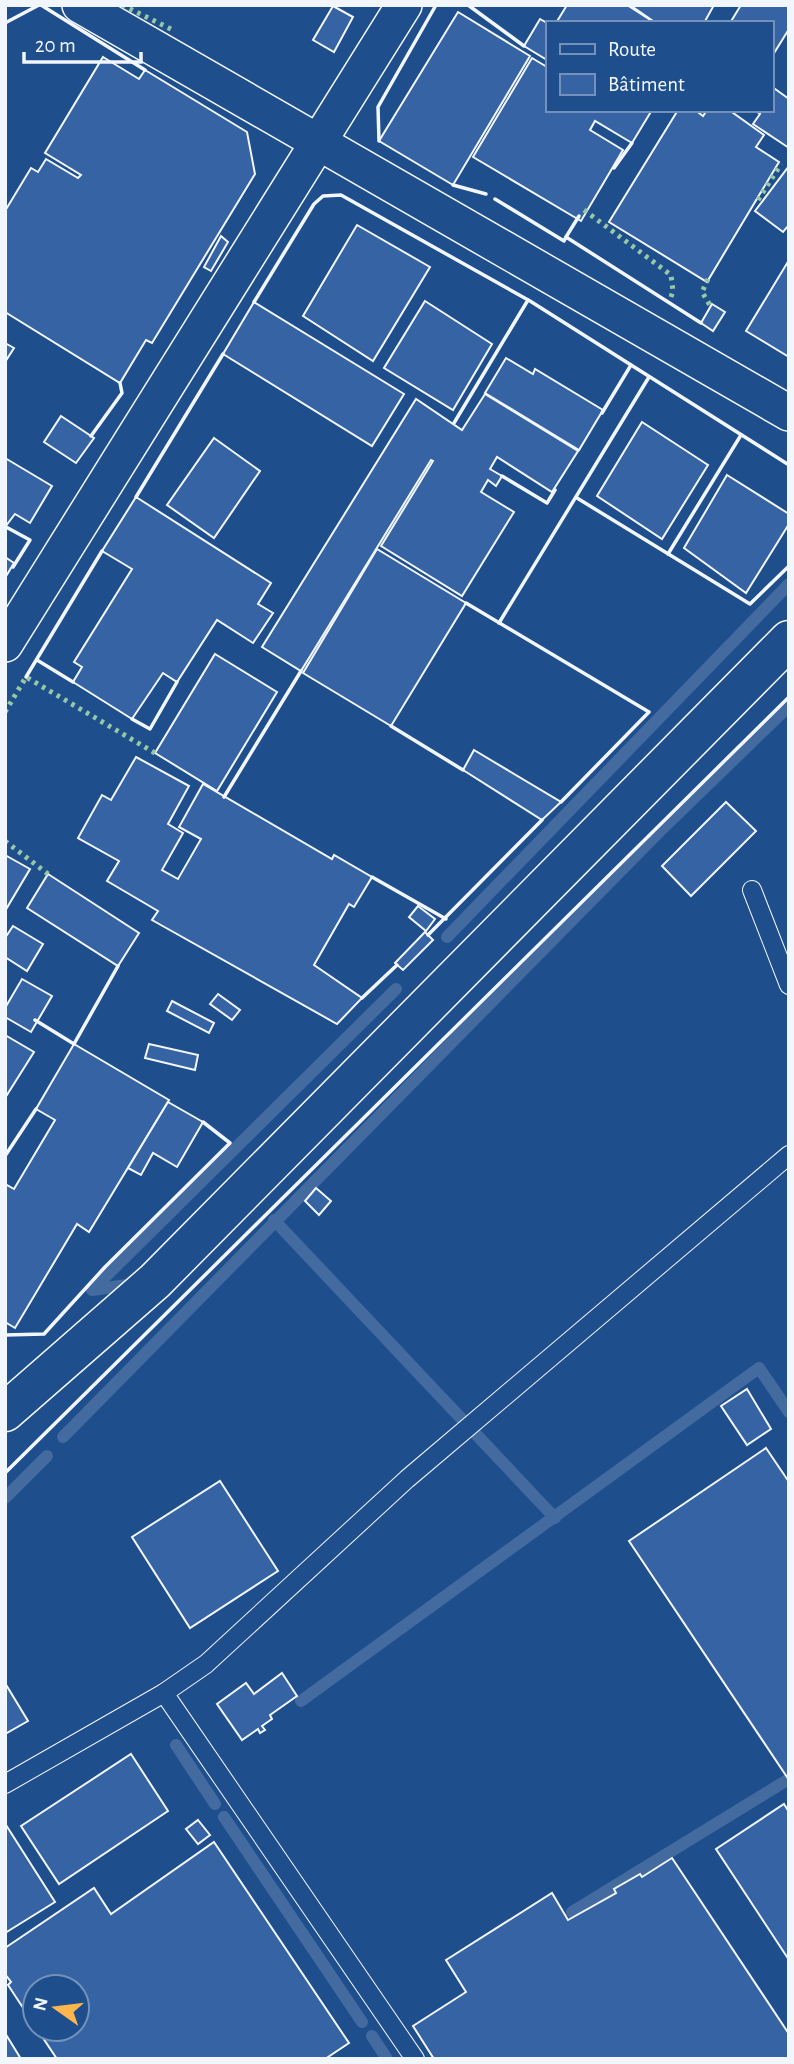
<svg xmlns="http://www.w3.org/2000/svg" width="794" height="2064" font-family="'Alegreya Sans',sans-serif">
  <rect width="100%" height="100%" fill="#1f4e8c"/>
  <g fill="none" stroke-linecap="round" stroke-linejoin="round">
    <g stroke="#446ba0" stroke-width="12">
      <polyline points="447,937 789,584"/>
      <polyline points="274,1220 555,1518"/>
      <polyline points="134,1284 92,1290 396,989"/>
      <polyline points="63,1437 659,832 789,706"/>
      <polyline points="5,1498 47,1456"/>
      <polyline points="301,1701 759,1368 789,1412"/>
      <polyline points="176,1745 215,1804"/>
      <polyline points="224,1817 362,2022"/>
      <polyline points="572,1912 789,1779"/>
      <polyline points="372,2036 387,2059"/>
    </g>
  </g>
  <g fill="#3563a3" stroke="#f2f6ff" stroke-width="2">
    <polygon points="567,5 627,5 655,23 556,23"/>
    <polygon points="630,5 714,5 704,23 656,23"/>
    <polygon points="741,5 789,5 789,29 771,58 771,23 730,23"/>
    <polygon points="333,6 353,17 334,52 313,40"/>
    <polygon points="458,12 530,56 453,185 379,141"/>
    <polygon points="540,19 547,23 547,60 524,46"/>
    <polygon points="103,57 139,79 145,70 247,132 255,174 152,343 146,340 120,383 5,312 5,211 31,168 38,172 46,159 78,178 81,175 45,153"/>
    <polygon points="532,58 547,67 547,110 652,110 632,143 595,121 590,130 623,150 581,221 473,157"/>
    <polygon points="771,86 789,99 789,148 753,124 760,114 755,110 771,110"/>
    <polygon points="678,110 695,110 703,116 707,110 729,110 764,135 756,147 779,162 707,282 609,222"/>
    <polygon points="789,166 789,225 783,232 755,211"/>
    <polygon points="357,225 430,267 373,361 303,316"/>
    <polygon points="221,236 228,242 211,271 204,267"/>
    <polygon points="789,260 789,357 746,331"/>
    <polygon points="425,301 492,344 453,410 384,368"/>
    <polygon points="254,302 404,394 372,446 223,354"/>
    <polygon points="712,304 725,312 713,331 701,323"/>
    <polygon points="5,343 14,348 5,362"/>
    <polygon points="506,358 533,374 535,369 603,410 579,450 485,393"/>
    <polygon points="485,394 578,451 552,492 497,457 490,469 502,476 496,486 488,480 481,492 514,512 462,596 381,546 433,461 431,460 301,671 262,647 416,399 462,430"/>
    <polygon points="61,416 94,438 76,463 44,442"/>
    <polygon points="642,422 708,465 662,539 597,496"/>
    <polygon points="214,438 260,471 214,538 167,505"/>
    <polygon points="5,458 52,486 30,523 15,514 5,527"/>
    <polygon points="727,475 789,514 789,524 746,593 684,548"/>
    <polygon points="136,497 271,583 258,604 273,613 253,643 217,620 177,682 163,673 132,719 73,682 82,667 74,662 132,569 102,551"/>
    <polygon points="377,549 466,603 391,726 303,673"/>
    <polygon points="5,557 14,563 5,578"/>
    <polygon points="215,654 277,692 217,791 155,753"/>
    <polygon points="474,750 561,802 542,820 463,770"/>
    <polygon points="136,757 189,786 168,824 183,833 162,870 178,879 201,839 179,827 203,784 332,859 334,855 372,877 354,907 349,904 314,965 362,998 337,1024 152,920 158,911 107,881 119,861 78,838 102,795 111,800"/>
    <polygon points="726,802 756,831 691,896 662,866"/>
    <polygon points="5,855 30,869 5,911"/>
    <polygon points="48,874 139,933 118,966 27,908"/>
    <polygon points="418,906 435,919 426,931 409,917"/>
    <polygon points="13,926 43,944 27,971 5,957 5,938"/>
    <polygon points="425,932 433,940 403,970 395,963"/>
    <polygon points="22,979 52,996 31,1032 5,1017 5,1008"/>
    <polygon points="218,994 240,1010 232,1020 210,1004"/>
    <polygon points="172,1001 214,1023 209,1033 167,1011"/>
    <polygon points="5,1035 34,1052 5,1098"/>
    <polygon points="74,1044 169,1100 89,1232 77,1224 15,1328 5,1322 5,1184 14,1189 55,1120 36,1109"/>
    <polygon points="149,1044 198,1055 195,1070 145,1058"/>
    <polygon points="168,1102 203,1122 177,1167 153,1153 141,1175 128,1168"/>
    <polygon points="316,1188 331,1201 319,1215 305,1201"/>
    <polygon points="747,1389 771,1429 747,1445 721,1406"/>
    <polygon points="766,1448 789,1482 789,1780 629,1541"/>
    <polygon points="220,1481 278,1571 190,1628 132,1537"/>
    <polygon points="282,1673 297,1696 270,1715 272,1719 262,1726 265,1730 260,1733 258,1729 242,1740 217,1704 246,1683 254,1694"/>
    <polygon points="5,1683 28,1721 5,1734"/>
    <polygon points="131,1754 168,1811 59,1884 21,1826"/>
    <polygon points="784,1804 789,1812 789,1960 716,1849"/>
    <polygon points="198,1820 210,1835 198,1844 186,1829"/>
    <polygon points="6,1825 55,1902 5,1933 5,1826"/>
    <polygon points="214,1842 349,2043 325,2059 57,2059 37,2029 77,2029 77,1987 35,1987 35,2026 8,1985 11,1982 5,1974 5,1948 94,1888 111,1914"/>
    <polygon points="672,1858 789,2034 789,2059 434,2059 413,2026 466,1992 446,1960 552,1893 568,1920 616,1893 614,1889 640,1874 642,1877"/>
    <polygon points="5,2033 21,2059 5,2059"/>
  </g>
  <g fill="none" stroke-linecap="round" stroke-linejoin="round">
    <defs>
      <g id="service">
        <polyline points="752,890 789,985"/>
        <polyline points="164,1693 415,2059"/>
        <polyline points="5,1784 164,1693 206,1664 407,1479 789,1155"/>
      </g>
      <g id="minor">
        <polyline points="80,5 789,413"/>
        <polyline points="5,644 404,5"/>
      </g>
      <polyline id="tertiary" points="5,1412 155,1281 789,640"/>
    </defs>
    <use href="#service" stroke="#f2f6ff" stroke-width="20"/>
    <use href="#minor" stroke="#f2f6ff" stroke-width="38"/>
    <use href="#tertiary" stroke="#f2f6ff" stroke-width="41"/>
    <use href="#service" stroke="#1f4e8c" stroke-width="18"/>
    <use href="#minor" stroke="#1f4e8c" stroke-width="35"/>
    <use href="#tertiary" stroke="#1f4e8c" stroke-width="38"/>
    <g stroke="#97c8a6" stroke-width="5" stroke-dasharray="3.5 5" stroke-linecap="butt">
      <polyline points="122,5 171,29"/>
      <polyline points="758,200 781,164"/>
      <polyline points="584,210 671,275 673,291 669,303"/>
      <polyline points="708,279 702,292 711,307"/>
      <polyline points="5,712 26,677 155,753"/>
      <polyline points="5,841 48,874"/>
    </g>
    <g stroke="#f2f6ff" stroke-width="3.5">
      <polyline points="41,5 145,70"/>
      <polyline points="468,5 524,46"/>
      <polyline points="5,23 39,5"/>
      <polyline points="379,141 378,107 436,5"/>
      <polyline points="614,168 632,143"/>
      <polyline points="453,185 486,194"/>
      <polyline points="495,199 564,241 566,237 701,323"/>
      <polyline points="566,237 579,216"/>
      <polyline points="254,302 314,204 323,196 341,195 530,301 789,465"/>
      <polyline points="602,413 631,365"/>
      <polyline points="454,423 528,300"/>
      <polyline points="91,436 122,393 120,383"/>
      <polyline points="502,476 547,503 555,490"/>
      <polyline points="136,497 223,354"/>
      <polyline points="577,498 750,604 789,566"/>
      <polyline points="6,527 30,540 13,567"/>
      <polyline points="668,554 741,435"/>
      <polyline points="466,603 649,712 561,802"/>
      <polyline points="499,623 649,377"/>
      <polyline points="37,660 73,682"/>
      <polyline points="26,677 102,551"/>
      <polyline points="132,719 150,729 177,682"/>
      <polyline points="391,726 463,770"/>
      <polyline points="224,797 301,671"/>
      <polyline points="372,877 446,919"/>
      <polyline points="428,935 542,820"/>
      <polyline points="362,998 397,965"/>
      <polyline points="35,1020 74,1044 118,966"/>
      <polyline points="5,1156 36,1109"/>
      <polyline points="5,1335 44,1334 105,1267 230,1143 203,1122"/>
      <polyline points="5,1473 789,697"/>
    </g>
  </g>
  <rect width="794" height="2064" fill="none" stroke="#f2f6ff" stroke-width="14"/>
  <rect x="546" y="21" width="228" height="91" fill="#1f4e8c" stroke="#7391ba" stroke-width="2"/>
  <rect x="560" y="44" width="35" height="10" fill="#1f4e8c" stroke="#7391ba" stroke-width="2"/>
  <text x="608" y="56" font-size="21" fill="#f2f6ff">Route</text>
  <rect x="560" y="74" width="35" height="21" fill="#3563a3" stroke="#7391ba" stroke-width="2"/>
  <text x="608" y="91" font-size="21" fill="#f2f6ff">Bâtiment</text>
  <g transform="translate(56 2008) rotate(284)"><circle r="33" fill="#1f4e8c" stroke="#7391ba" stroke-width="2"/>
  <path d="M0-5L12 26L0 18L-12 26Z" fill="#ffb74d"/>
  <text y="-10" font-size="19" font-weight="bold" text-anchor="middle" fill="#f2f6ff">N</text>
  </g>
  <path d="M24 52v10h117v-10" fill="none" stroke="#f2f6ff" stroke-width="3.5"/>
  <text x="35" y="52" font-size="21" fill="#f2f6ff" stroke="#1f4e8c" stroke-width="5" paint-order="stroke">20 m</text>
</svg>
